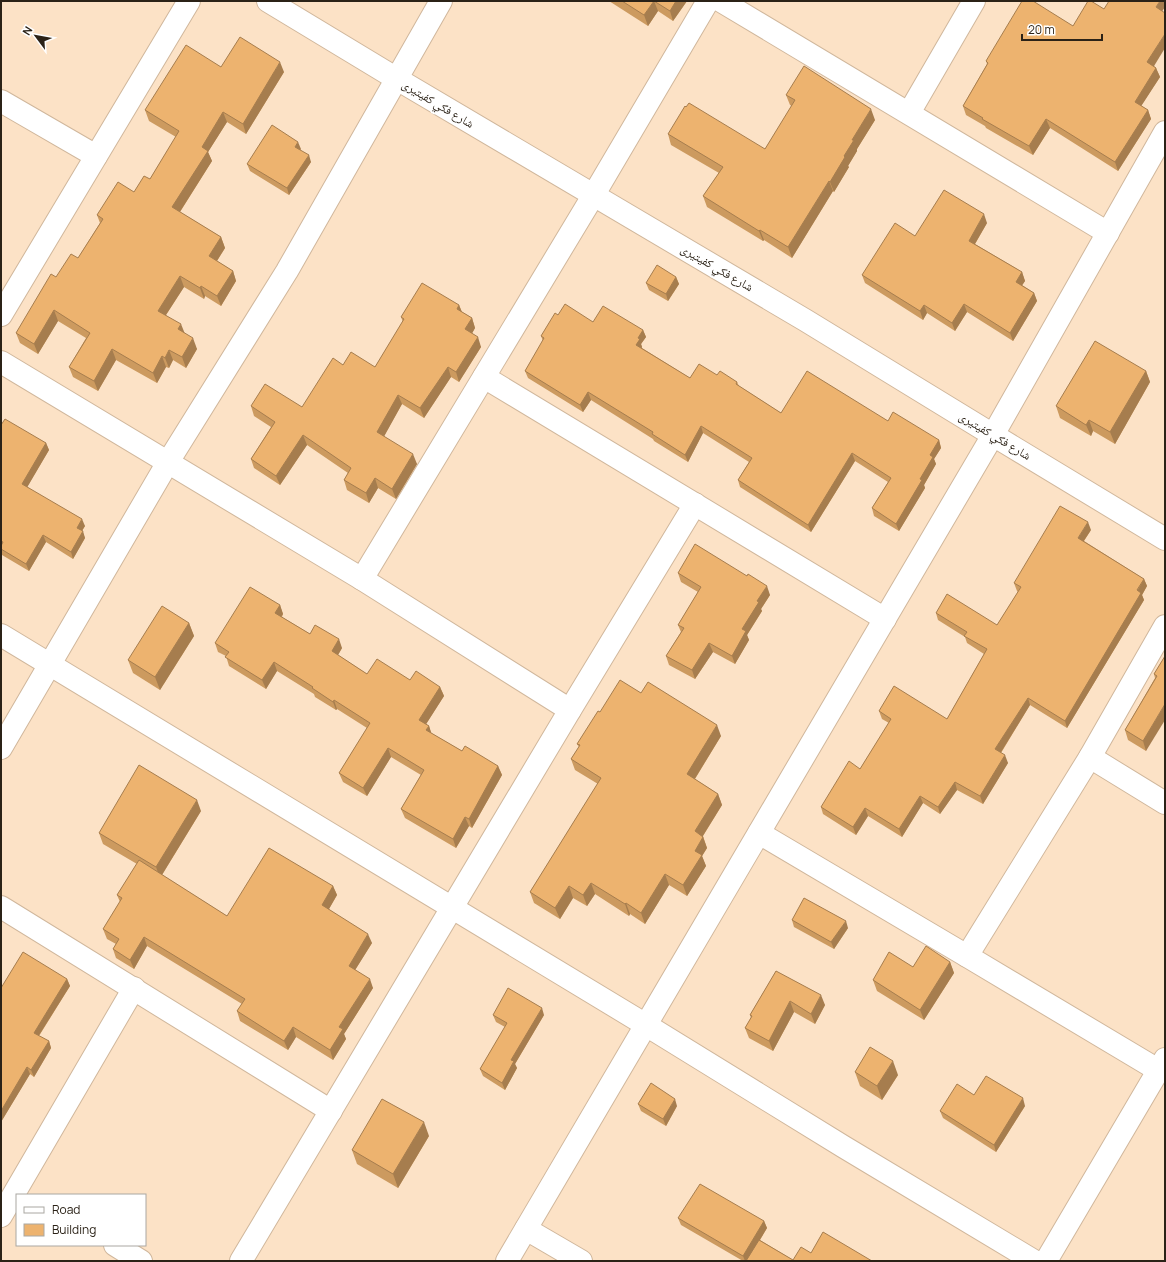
<svg xmlns="http://www.w3.org/2000/svg" width="1166" height="1262" font-family="Manrope,'Noto Naskh Arabic',sans-serif">
  <rect width="100%" height="100%" fill="#fce2c6"/>
  <g fill="none" stroke-linecap="round" stroke-linejoin="round">
    <defs>
      <g id="street">
        <polyline points="268,1 397,79 805,320 993,435 1165,539"/>
        <polyline points="721,1 1108,233"/>
        <polyline points="1,101 96,156"/>
        <polyline points="909,113 974,1"/>
        <polyline points="1,315 189,1"/>
        <polyline points="1,362 362,579 570,710"/>
        <polyline points="484,377 885,619"/>
        <polyline points="362,579 593,196 708,1"/>
        <polyline points="1,635 646,1025 844,1147 1034,1261"/>
        <polyline points="1,748 168,462 287,271 441,1"/>
        <polyline points="1090,757 1165,803"/>
        <polyline points="759,833 967,956 1158,1070"/>
        <polyline points="1,907 331,1111"/>
        <polyline points="967,956 1090,757 1165,626"/>
        <polyline points="1,1216 134,988"/>
        <polyline points="526,1229 581,1261"/>
        <polyline points="115,1245 141,1261"/>
        <polyline points="241,1261 570,710 695,504"/>
        <polyline points="507,1261 993,435 1165,132"/>
        <polyline points="1046,1261 1165,1059"/>
      </g>
    </defs>
    <use href="#street" stroke="#d0b79c" stroke-width="24"/>
    <use href="#street" stroke="#fff" stroke-width="22"/>
  </g>
  <g fill="#cc9a5f">
    <polygon points="609,1 687,1 673,21 658,11 648,26"/>
    <polygon points="1104,9 1162,11 1154,66 1156,68 1160,77 1141,106 1148,110 1151,119 1118,171 1050,128 1033,155 986,128 985,126 966,115 963,106 987,64 986,61 1073,26"/>
    <polygon points="221,67 284,72 246,134 227,122 208,152 212,161 180,212 221,237 225,248 217,261 233,271 236,281 221,306 205,296 204,299 184,287 166,315 184,333 197,349 186,368 173,360 169,368 166,367 157,383 116,360 98,391 73,377 69,367 86,338 58,321 38,354 20,343 16,333 56,277 78,258 100,223 97,215 134,192 150,179 176,137 149,121 145,110"/>
    <polygon points="786,95 875,120 857,149 857,151 848,166 849,167 834,192 833,191 792,258 764,240 763,241 707,207 703,196 719,173 671,145 668,134 765,149 792,106 790,105"/>
    <polygon points="301,149 300,150 311,162 289,195 250,171 247,164"/>
    <polygon points="987,223 975,244 1022,272 1025,281 1022,285 1034,293 1037,301 1013,341 967,312 955,331 927,313 923,320 865,283 862,275 915,236"/>
    <polygon points="676,277 679,284 668,301 649,290 646,283"/>
    <polygon points="459,305 462,312 472,318 475,328 472,333 481,347 459,382 451,377 424,418 402,404 384,436 417,464 396,499 378,488 369,503 347,490 344,480 348,473 307,445 280,485 254,468 251,459 271,427 254,416 251,406 302,407 343,365 375,367 403,322 401,317"/>
    <polygon points="558,315 593,322 643,330 646,337 641,344 642,347 642,348 690,378 717,375 737,382 739,386 781,413 888,421 939,440 941,448 934,459 936,464 924,485 925,488 899,531 874,516 872,508 888,482 855,461 811,532 740,487 738,480 749,462 703,433 688,462 654,441 653,439 591,400 583,412 528,378 525,371 543,341 541,336"/>
    <polygon points="1146,371 1150,382 1115,444 1093,431 1091,436 1060,418 1056,406"/>
    <polygon points="1,425 46,443 49,450 27,487 85,526 82,531 85,538 73,559 46,542 29,571 2,555 1,551"/>
    <polygon points="1091,530 1084,541 1144,579 1147,586 1142,595 1144,600 1067,728 1030,705 1001,753 1008,763 983,804 957,790 940,814 923,803 902,837 868,816 856,835 823,814 821,807 860,769 889,723 882,719 879,711 947,719 984,654 967,643 965,637 938,620 936,613 997,625 1018,592 1017,591 1014,583"/>
    <polygon points="678,573 747,576 770,595 761,609 762,611 747,635 749,640 735,664 713,652 695,679 669,665 666,656 681,632 678,625 698,592 681,582"/>
    <polygon points="280,605 283,614 282,617 310,634 342,648 338,655 367,674 410,680 440,687 444,696 426,724 429,726 431,733 462,751 498,766 502,775 472,828 469,826 456,848 405,818 401,809 421,775 391,757 367,796 343,782 339,773 367,728 337,709 336,710 315,697 314,694 277,671 266,689 229,666 226,656 218,652 215,643"/>
    <polygon points="189,623 194,636 160,690 133,673 128,660"/>
    <polygon points="1165,656 1146,751 1128,740 1125,730 1155,678 1154,674"/>
    <polygon points="641,693 721,736 695,779 718,794 722,805 703,836 707,848 702,856 706,866 687,896 669,885 645,924 630,914 629,916 595,894 587,906 573,898 560,919 534,903 530,892 598,784 575,770 571,759 579,747 577,744 600,712"/>
    <polygon points="201,811 162,875 227,916 333,886 337,895 329,909 372,943 355,970 373,988 344,1034 346,1039 333,1060 296,1037 288,1050 240,1021 237,1011 242,1004 147,946 134,969 116,958 113,949 116,944 107,939 103,929 120,902 117,895 137,864 103,844 99,833"/>
    <polygon points="792,920 848,928 834,949 794,927"/>
    <polygon points="950,962 954,973 924,1020 877,991 873,980 913,967"/>
    <polygon points="776,971 825,1005 815,1024 794,1012 773,1051 749,1038 745,1028 751,1018 750,1015"/>
    <polygon points="67,979 70,986 39,1036 49,1041 51,1048 34,1077 30,1074 1,1122 1,988"/>
    <polygon points="493,1015 544,1015 515,1064 517,1068 505,1090 483,1076 480,1069 505,1027 496,1022"/>
    <polygon points="855,1072 898,1075 882,1100 860,1086"/>
    <polygon points="974,1095 1025,1106 996,1152 943,1118 940,1111"/>
    <polygon points="638,1104 677,1106 666,1126 641,1111"/>
    <polygon points="429,1136 398,1188 357,1164 352,1150"/>
    <polygon points="678,1218 764,1221 767,1228 760,1240 793,1260 811,1253 872,1261 743,1261 681,1225"/>
  </g>
  <g fill="#a67d4e">
    <polygon points="654,1 658,11 648,26 644,15"/>
    <polygon points="676,1 687,1 673,21 670,11"/>
    <polygon points="1160,1 1165,1 1165,7 1159,16 1156,7"/>
    <polygon points="1165,34 1165,48 1151,71 1147,62"/>
    <polygon points="280,62 284,72 246,134 243,124"/>
    <polygon points="1156,68 1160,77 1138,111 1135,102"/>
    <polygon points="871,109 875,120 857,149 857,151 848,166 849,167 834,192 830,182 852,140"/>
    <polygon points="1148,110 1151,119 1118,171 1115,162"/>
    <polygon points="223,112 227,122 208,152 212,161 176,218 172,207 202,147"/>
    <polygon points="1046,119 1050,128 1033,155 1029,146"/>
    <polygon points="298,142 301,149 297,154 295,147"/>
    <polygon points="309,155 311,162 289,195 287,188"/>
    <polygon points="829,181 833,191 792,258 788,247"/>
    <polygon points="984,214 987,223 972,249 969,241"/>
    <polygon points="760,230 764,240 763,241 759,231"/>
    <polygon points="221,237 225,248 213,267 209,256"/>
    <polygon points="233,271 236,281 221,306 217,296"/>
    <polygon points="1022,272 1025,281 1019,290 1016,282"/>
    <polygon points="180,276 184,287 162,321 158,311"/>
    <polygon points="676,277 679,284 668,301 666,294"/>
    <polygon points="201,286 205,296 204,299 200,288"/>
    <polygon points="1034,293 1037,301 1013,341 1010,333"/>
    <polygon points="964,304 967,312 955,331 952,323"/>
    <polygon points="459,305 463,315 457,309"/>
    <polygon points="924,305 927,313 923,320 920,311"/>
    <polygon points="54,310 58,321 38,354 34,344"/>
    <polygon points="472,318 475,328 469,339 465,329"/>
    <polygon points="181,324 185,334 178,329"/>
    <polygon points="643,330 646,337 641,344 642,347 639,352 636,345 638,338"/>
    <polygon points="478,337 481,347 459,382 456,372"/>
    <polygon points="193,338 197,349 186,368 182,357"/>
    <polygon points="112,349 116,360 98,391 94,381"/>
    <polygon points="169,350 173,360 169,368 165,358"/>
    <polygon points="162,356 166,367 157,383 153,373"/>
    <polygon points="448,367 451,377 424,418 420,408"/>
    <polygon points="1146,371 1150,382 1115,444 1110,432"/>
    <polygon points="588,392 591,400 583,412 580,405"/>
    <polygon points="398,395 402,404 381,442 377,432"/>
    <polygon points="1089,420 1093,431 1091,436 1086,425"/>
    <polygon points="701,426 703,433 688,462 685,455"/>
    <polygon points="303,435 307,445 280,485 276,476"/>
    <polygon points="939,440 941,448 934,459 936,464 924,485 925,488 899,531 896,524 920,479 930,455"/>
    <polygon points="46,443 49,450 25,491 22,484"/>
    <polygon points="852,453 855,461 811,532 808,525"/>
    <polygon points="413,454 417,464 396,499 392,489"/>
    <polygon points="375,478 378,488 369,503 366,493"/>
    <polygon points="82,519 85,526 79,535 77,528"/>
    <polygon points="1088,522 1091,530 1081,545 1078,538"/>
    <polygon points="83,531 85,538 73,559 71,552"/>
    <polygon points="43,535 46,542 29,571 26,564"/>
    <polygon points="1144,579 1147,586 1142,595 1144,600 1067,728 1065,721"/>
    <polygon points="767,586 770,595 761,609 762,611 747,635 749,640 735,664 732,656 742,629 757,601"/>
    <polygon points="280,605 283,614 278,621 275,613"/>
    <polygon points="189,623 194,636 160,690 155,677"/>
    <polygon points="339,639 342,648 335,660 332,651"/>
    <polygon points="709,643 713,652 695,679 692,670"/>
    <polygon points="274,662 277,671 266,689 262,680"/>
    <polygon points="440,687 444,696 423,729 419,720"/>
    <polygon points="1028,698 1030,705 998,757 995,749"/>
    <polygon points="334,700 337,709 336,710 333,702"/>
    <polygon points="1165,704 1165,720 1146,751 1143,741"/>
    <polygon points="717,725 721,736 691,785 687,774"/>
    <polygon points="429,726 432,735 426,730"/>
    <polygon points="388,748 391,757 367,796 363,788"/>
    <polygon points="1005,755 1008,763 983,804 980,796"/>
    <polygon points="498,766 502,775 472,828 469,819"/>
    <polygon points="955,782 957,790 940,814 938,807"/>
    <polygon points="718,794 722,805 699,842 695,831"/>
    <polygon points="920,796 923,803 902,837 899,829"/>
    <polygon points="197,800 201,811 160,878 156,867"/>
    <polygon points="865,808 868,816 856,835 853,827"/>
    <polygon points="465,817 469,826 456,848 453,839"/>
    <polygon points="703,837 707,848 702,856 706,866 687,896 683,885 695,851"/>
    <polygon points="665,874 669,885 645,924 641,913"/>
    <polygon points="591,883 595,894 587,906 583,895"/>
    <polygon points="333,886 337,895 326,914 322,905"/>
    <polygon points="569,886 573,898 560,919 555,908"/>
    <polygon points="626,903 630,914 629,916 625,904"/>
    <polygon points="846,921 848,928 834,949 831,942"/>
    <polygon points="368,934 372,943 352,975 349,966"/>
    <polygon points="144,937 147,946 134,969 130,960"/>
    <polygon points="950,962 954,973 924,1020 920,1010"/>
    <polygon points="67,979 70,986 36,1040 34,1033"/>
    <polygon points="370,979 373,988 344,1034 346,1039 333,1060 330,1050 339,1027"/>
    <polygon points="821,995 825,1005 815,1024 811,1014"/>
    <polygon points="790,1001 794,1012 773,1051 769,1041"/>
    <polygon points="542,1008 544,1015 515,1064 517,1068 505,1090 502,1083 511,1060"/>
    <polygon points="293,1027 296,1037 288,1050 284,1041"/>
    <polygon points="49,1041 51,1048 34,1077 31,1070"/>
    <polygon points="893,1061 898,1075 882,1100 877,1086"/>
    <polygon points="27,1067 30,1074 1,1122 1,1111"/>
    <polygon points="1023,1098 1025,1106 996,1152 994,1145"/>
    <polygon points="675,1099 677,1106 666,1126 663,1119"/>
    <polygon points="424,1122 429,1136 398,1188 393,1174"/>
    <polygon points="764,1221 767,1228 747,1261 745,1261 743,1256"/>
  </g>
  <g fill="#edb36f" stroke="#a67d4e">
    <polygon points="622,1 654,1 644,15"/>
    <polygon points="654,1 676,1 670,11"/>
    <polygon points="1022,1 1033,1 1073,26 1088,1 1091,1 1104,9 1109,1 1160,1 1156,7 1165,13 1165,34 1147,62 1156,68 1135,102 1148,110 1115,162 1046,119 1029,146 982,119 983,118 963,106 988,63 986,61"/>
    <polygon points="240,37 280,62 243,124 223,112 202,147 208,151 172,207 221,237 209,256 233,271 217,296 201,286 200,288 180,276 158,311 181,324 178,329 193,338 182,357 169,350 165,358 162,356 153,373 112,349 94,381 69,367 90,333 54,310 34,344 16,333 51,274 56,277 71,254 78,258 103,219 97,215 118,182 134,192 144,176 150,179 179,131 145,110 186,45 221,67"/>
    <polygon points="804,66 871,109 852,140 854,140 844,156 845,157 830,182 829,181 788,247 760,230 759,231 703,196 723,167 668,134 685,106 686,107 689,103 765,149 795,100 786,95"/>
    <polygon points="272,125 298,142 295,147 309,155 287,188 247,164"/>
    <polygon points="944,190 984,214 969,241 1022,272 1016,282 1034,293 1010,333 964,304 952,323 924,305 920,311 862,275 895,223 915,236"/>
    <polygon points="657,265 676,277 666,294 646,283"/>
    <polygon points="422,283 459,305 457,309 472,318 465,329 478,337 456,372 448,367 420,408 398,395 377,432 413,454 392,489 375,478 366,493 344,480 351,468 303,435 276,476 251,459 275,422 251,406 265,384 302,407 333,358 343,365 351,352 375,367 404,319 401,317"/>
    <polygon points="565,304 593,322 603,306 643,330 638,338 640,339 636,345 690,378 699,364 717,375 720,371 737,382 736,384 781,413 807,371 888,421 893,412 939,440 930,455 933,457 920,479 922,480 896,524 872,508 891,478 852,453 808,525 738,480 752,458 701,426 685,455 652,434 653,432 588,392 580,405 525,371 544,338 541,336 555,313 558,315"/>
    <polygon points="1095,341 1146,371 1110,432 1089,420 1086,425 1056,406"/>
    <polygon points="5,419 46,443 22,484 82,519 77,528 83,531 71,552 43,535 26,564 1,549 1,546 3,542 1,541 1,425"/>
    <polygon points="1060,506 1088,522 1078,538 1144,579 1137,590 1141,593 1065,721 1028,698 995,749 1005,755 980,796 955,782 938,807 920,796 899,829 865,808 853,827 821,807 849,761 860,769 891,719 879,711 894,686 947,719 987,649 964,636 967,632 936,613 947,594 997,625 1021,587 1014,583"/>
    <polygon points="695,544 747,576 748,574 767,586 757,601 759,602 742,629 746,631 732,656 709,643 692,670 666,656 684,628 678,625 701,587 678,573"/>
    <polygon points="250,587 280,605 275,613 310,634 315,625 339,639 332,651 367,674 377,659 410,680 416,671 440,687 419,720 429,726 426,730 462,751 465,746 498,766 469,819 465,817 453,839 401,809 424,770 388,748 363,788 339,773 370,723 334,700 333,702 312,688 313,687 274,662 262,680 225,657 229,652 215,643"/>
    <polygon points="162,606 189,623 155,677 128,660"/>
    <polygon points="1165,656 1165,704 1143,741 1125,730 1157,676 1154,674"/>
    <polygon points="620,680 641,693 648,682 717,725 687,774 718,794 695,831 703,837 695,851 702,855 683,885 665,874 641,913 626,903 625,904 591,883 583,895 569,886 555,908 530,892 601,778 571,759 580,745 577,744 598,711 600,712"/>
    <polygon points="139,765 197,800 156,867 99,833"/>
    <polygon points="269,848 333,886 322,905 368,934 349,966 370,979 339,1027 343,1029 330,1050 293,1027 284,1041 237,1011 245,999 144,937 130,960 113,949 119,939 103,929 122,898 117,895 139,860 227,916"/>
    <polygon points="804,898 846,921 831,942 792,920"/>
    <polygon points="926,946 950,962 920,1010 873,980 889,952 913,967"/>
    <polygon points="23,952 67,979 34,1033 49,1041 31,1070 27,1067 1,1111 1,988"/>
    <polygon points="776,971 821,995 811,1014 790,1001 769,1041 745,1028 752,1016 750,1015"/>
    <polygon points="508,988 542,1008 511,1060 514,1061 502,1083 480,1069 507,1023 493,1015"/>
    <polygon points="870,1047 893,1061 877,1086 855,1072"/>
    <polygon points="986,1076 1023,1098 994,1145 940,1111 957,1084 974,1095"/>
    <polygon points="651,1083 675,1099 663,1119 638,1104"/>
    <polygon points="382,1099 424,1122 393,1174 352,1150"/>
    <polygon points="700,1184 764,1221 743,1256 678,1218"/>
    <polygon points="823,1232 872,1261 746,1261 759,1240 793,1260 801,1247 811,1253"/>
  </g>
  <g text-anchor="middle" stroke-width="4" stroke-linejoin="round" paint-order="stroke">
    <g font-size="12" fill="#2b2217" stroke="#fff">
      <text transform="translate(438 104) rotate(31)" y="4">شارع فكي كفيتيرى</text>
      <text transform="translate(717 268) rotate(30)" y="4">شارع فكي كفيتيرى</text>
      <text transform="translate(995 436) rotate(31)" y="4">شارع فكي كفيتيرى</text>
    </g>
  </g>
  <rect width="1166" height="1262" fill="none" stroke="#2b2217" stroke-width="4"/>
  <rect x="16" y="1194" width="130" height="52" fill="#ffffff" stroke="#aaa7a2"/>
  <rect x="24" y="1207" width="20" height="6" fill="#ffffff" stroke="#aaa7a2"/>
  <text x="52" y="1214" font-size="12" fill="#2b2217">Road</text>
  <rect x="24" y="1224" width="20" height="12" fill="#edb36f" stroke="#aaa7a2"/>
  <text x="52" y="1234" font-size="12" fill="#2b2217">Building</text>
  <g transform="translate(36 36) rotate(302)" stroke="#ffffff" stroke-width="3" paint-order="stroke">
  <path d="M0-3L7 15L0 10L-7 15Z" fill="#2b2217"/>
  <text y="-6" font-size="11" font-weight="bold" text-anchor="middle" fill="#2b2217">N</text>
  </g>
  <path d="M1022 34v6h80v-6" fill="none" stroke="#2b2217" stroke-width="2"/>
  <text x="1028" y="34" font-size="12" fill="#2b2217" stroke="#ffffff" stroke-width="3" paint-order="stroke">20 m</text>
</svg>
